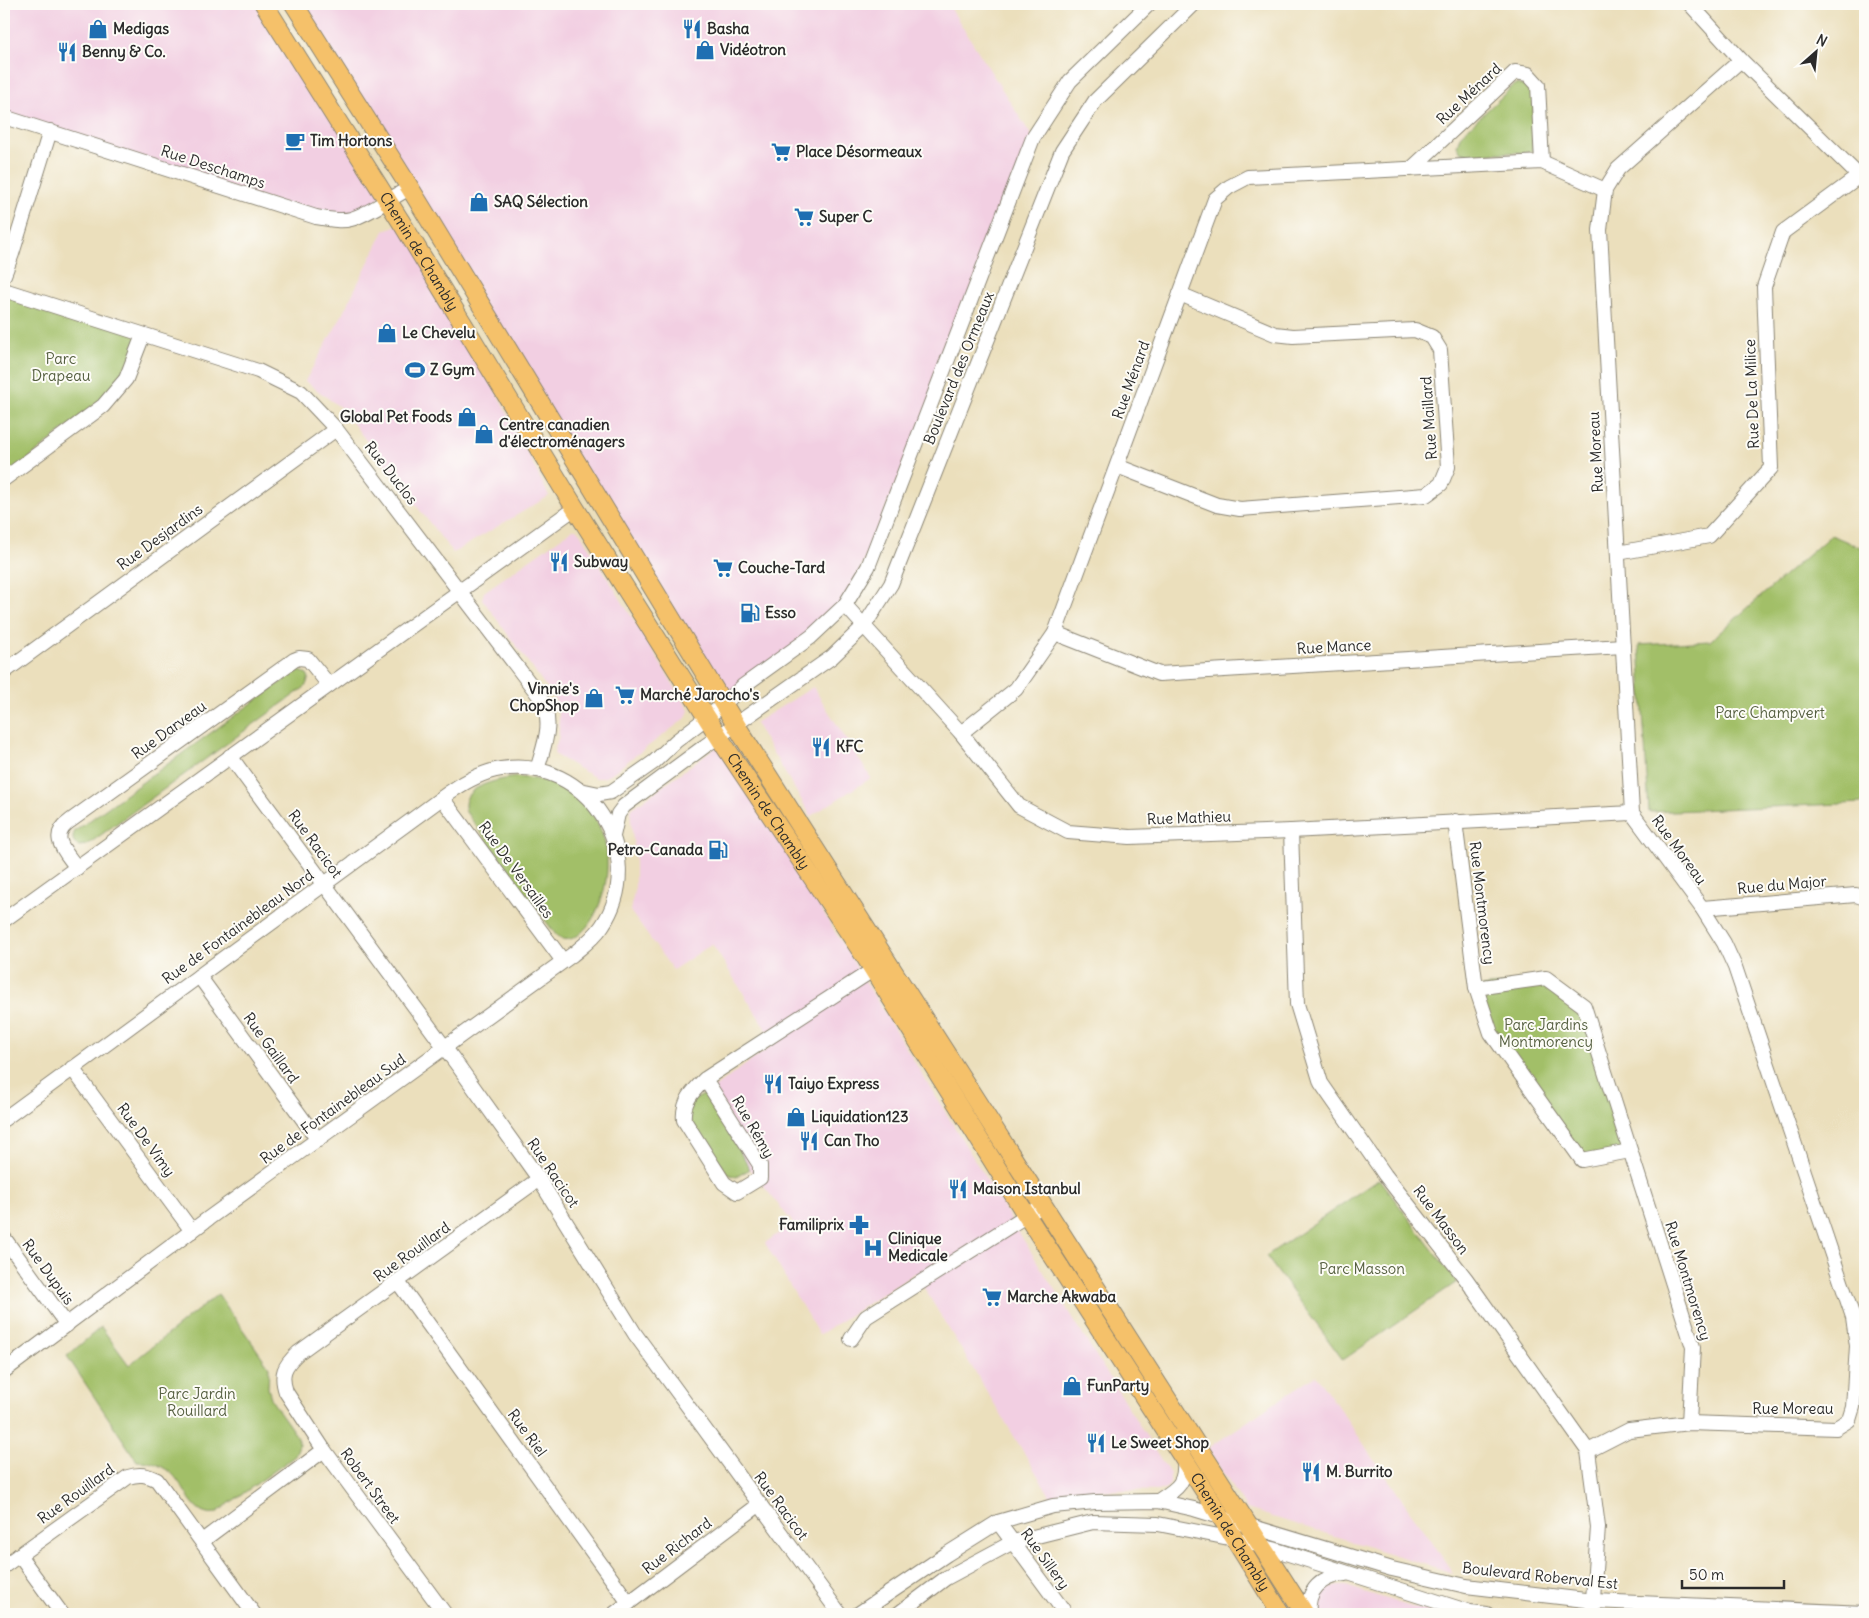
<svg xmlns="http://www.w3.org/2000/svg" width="1869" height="1618" font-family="Delius,sans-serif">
  <rect width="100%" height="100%" fill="#fdfcf7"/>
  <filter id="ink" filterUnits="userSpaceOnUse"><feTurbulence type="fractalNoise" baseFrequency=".02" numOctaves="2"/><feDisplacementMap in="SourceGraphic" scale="10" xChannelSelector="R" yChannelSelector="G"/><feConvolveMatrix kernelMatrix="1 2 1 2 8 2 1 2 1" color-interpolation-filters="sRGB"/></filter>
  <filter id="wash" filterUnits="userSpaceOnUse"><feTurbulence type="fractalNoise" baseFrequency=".0096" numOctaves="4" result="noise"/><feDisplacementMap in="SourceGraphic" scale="20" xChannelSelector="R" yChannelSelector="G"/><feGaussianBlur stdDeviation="1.12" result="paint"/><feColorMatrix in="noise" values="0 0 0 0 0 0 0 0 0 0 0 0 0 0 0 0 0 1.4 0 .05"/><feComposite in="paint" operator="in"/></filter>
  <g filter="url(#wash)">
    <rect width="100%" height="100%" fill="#ebdfbc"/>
    <g fill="#f2cfe2">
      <polygon points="4,4 264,4 383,193 363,215 333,220 4,117"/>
      <polygon points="294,4 948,4 1033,138 953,349 845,605 723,705"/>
      <polygon points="409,219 549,496 453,553 341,408 305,381 339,321 384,231"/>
      <polygon points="573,529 576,529 580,533 689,710 686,718 608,776 602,778 596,778 555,755 554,751 559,736 559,717 555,699 482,599 484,592"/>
      <polygon points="813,687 871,778 811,816 755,723"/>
      <polygon points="720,744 1023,1239 1170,1474 1170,1484 1166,1488 1157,1491 1123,1490 1083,1491 1052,1499 915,1273 819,1335 765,1243 793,1223 750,1169 706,1094 775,1043 712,944 673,970 630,911 635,887 635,862 630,810"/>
      <polygon points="1316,1375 1453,1573 1247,1509 1207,1449"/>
      <polygon points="1338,1586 1346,1586 1408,1606 1442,1614 1315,1614 1317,1599 1322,1593 1330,1588"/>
    </g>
    <g fill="#a2bf67" stroke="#667549">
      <polygon points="1517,84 1528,87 1534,95 1532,152 1468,154 1461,152 1457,146 1460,136 1512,87"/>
      <polygon points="4,290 143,335 126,379 4,479"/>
      <polygon points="1831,535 1865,549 1865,803 1649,812 1639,645 1710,641"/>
      <path d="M300,671L307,674L309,678L305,687L87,845L79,846C73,843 71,838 75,831L295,672Z"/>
      <path d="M516,777C528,778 541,779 553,784C654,826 589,966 556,935L466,812C458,786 497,780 516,777Z"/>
      <polygon points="1546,978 1584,1006 1630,1151 1582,1160 1491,1033 1476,988"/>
      <polygon points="706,1094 750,1169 736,1177 728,1174 686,1115 689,1102"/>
      <polygon points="1379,1179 1457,1282 1343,1360 1266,1256"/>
      <path d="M218,1294L269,1367L268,1388L272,1401L298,1438L299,1445L295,1456L216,1513C192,1518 186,1485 170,1472C159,1464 150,1461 137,1461L67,1356L101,1327L129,1365Z"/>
    </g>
  </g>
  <g filter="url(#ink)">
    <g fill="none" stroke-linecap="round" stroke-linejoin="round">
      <defs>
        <g id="minor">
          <polyline points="1690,4 1741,60 1859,176 1865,178"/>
          <path d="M4,117L316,217C328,219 340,222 351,219C369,214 392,197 410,188"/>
          <polyline points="1411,169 1515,72 1528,74 1538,85 1542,162"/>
          <polyline points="4,275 12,254 50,131"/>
          <path d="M4,290L258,371L301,392L336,429L540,697C555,722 544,745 537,770"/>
          <polyline points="1117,466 1217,505 1240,509 1426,495 1441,484 1448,467 1440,350 1432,337 1415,330 1293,336 1275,334 1180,294"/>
          <polyline points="4,479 103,406 126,379 143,335"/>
          <polyline points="1618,553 1709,536 1771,468 1764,287 1783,232 1859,176"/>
          <polyline points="845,605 961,733 1019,806 1068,832 1130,837 1291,831 1632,813"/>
          <polyline points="1055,633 1159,674 1623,646"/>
          <polyline points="4,672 336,429"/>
          <polyline points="961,733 1016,689 1055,633 1215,199 1229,187 1248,177 1542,162 1605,190"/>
          <polyline points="230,756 459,1067 539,1179 635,1334 840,1614"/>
          <polyline points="580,790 599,794 611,792 654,762 676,741 723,705 743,686 811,637 845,605 868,567 1033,138 1070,81 1149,4"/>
          <polyline points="442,798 563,961"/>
          <polyline points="1455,821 1476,988 1491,1033 1582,1160 1630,1151"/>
          <polyline points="1291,831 1297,1004 1321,1083 1385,1175 1466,1279 1588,1451 1598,1527 1592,1614"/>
          <polyline points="613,836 618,814 624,806 705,746 832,657 864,626 891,584 1062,151 1095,101 1194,4"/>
          <path d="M77,868C65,851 48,836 70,821L294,660L299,658L308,659L329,685"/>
          <polyline points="1702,908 1856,895 1865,898"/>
          <polyline points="4,920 575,508"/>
          <polyline points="199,976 318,1140"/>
          <polyline points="1476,988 1546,978 1584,1006 1693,1347 1689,1423"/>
          <polyline points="72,1068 192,1231"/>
          <path d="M705,1079L760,1165V1178L737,1192L724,1183L684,1120C682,1102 693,1091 705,1079L882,964"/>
          <path d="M4,1119L450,792C466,781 482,772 501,769C586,755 651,854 602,926C594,938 583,946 572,955L209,1218L4,1371"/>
          <polyline points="4,1238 67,1325"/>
          <polyline points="398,1282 629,1603"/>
          <polyline points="851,1339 866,1317 1043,1205"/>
          <polyline points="1588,1451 1629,1430 1689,1423 1836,1428 1849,1420 1853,1407 1857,1346 1853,1317 1735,967 1724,943 1702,908 1632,813 1600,230 1605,190 1618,169 1741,60"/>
          <path d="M1158,1501C1178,1488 1186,1484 1184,1459"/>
          <polyline points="998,1522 1066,1614"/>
          <polyline points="202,1541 324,1450"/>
          <polyline points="19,1555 62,1614"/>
          <path d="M4,1566L128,1477C140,1473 147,1475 157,1480L254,1614"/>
          <path d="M445,1614L324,1450L286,1392C280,1374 284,1366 298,1353L539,1179"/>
          <polyline points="614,1614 760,1504"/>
          <polyline points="858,1614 947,1554 998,1522 1053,1506 1095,1502 1158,1501 1194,1509 1392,1569 1466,1586 1594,1601 1865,1613"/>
          <polyline points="898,1614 946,1578 1013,1542 1093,1522 1158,1524 1234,1539 1273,1549 1470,1612 1487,1614"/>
          <path d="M1309,1614C1306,1590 1322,1576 1345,1574"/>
        </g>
        <g id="major">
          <path id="s1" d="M264,4L403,225L575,508L726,748L866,958L1027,1216L1213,1504L1281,1614"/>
          <polyline points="294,4 410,188 744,738 1305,1614"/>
        </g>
      </defs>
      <use href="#minor" stroke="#8b8574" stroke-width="16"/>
      <use href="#major" stroke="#8b8574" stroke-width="20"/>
      <use href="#minor" stroke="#fff" stroke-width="14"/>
      <use href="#major" stroke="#f5c16b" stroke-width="18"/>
    </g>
  </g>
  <defs>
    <symbol id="shop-bare" viewBox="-9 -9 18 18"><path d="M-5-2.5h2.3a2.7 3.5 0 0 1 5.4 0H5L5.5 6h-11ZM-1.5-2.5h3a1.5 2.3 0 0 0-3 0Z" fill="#1f6fb2" stroke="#fdfcf7" stroke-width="2.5" paint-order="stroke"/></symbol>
    <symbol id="restaurant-bare" viewBox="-9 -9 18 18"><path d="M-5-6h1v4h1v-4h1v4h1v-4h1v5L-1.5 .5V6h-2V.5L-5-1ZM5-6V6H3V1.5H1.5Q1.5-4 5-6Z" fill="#1f6fb2" stroke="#fdfcf7" stroke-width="2.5" paint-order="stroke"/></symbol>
    <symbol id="cafe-bare" viewBox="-9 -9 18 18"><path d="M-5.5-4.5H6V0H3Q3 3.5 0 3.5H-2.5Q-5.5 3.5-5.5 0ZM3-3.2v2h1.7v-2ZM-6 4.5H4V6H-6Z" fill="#1f6fb2" stroke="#fdfcf7" stroke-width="2.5" paint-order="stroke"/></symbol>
    <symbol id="supermarket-bare" viewBox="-9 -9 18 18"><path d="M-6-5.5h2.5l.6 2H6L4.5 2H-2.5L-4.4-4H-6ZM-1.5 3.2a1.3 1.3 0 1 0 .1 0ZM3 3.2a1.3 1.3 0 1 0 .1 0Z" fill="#1f6fb2" stroke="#fdfcf7" stroke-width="2.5" paint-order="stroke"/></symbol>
    <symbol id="stadium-bare" viewBox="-9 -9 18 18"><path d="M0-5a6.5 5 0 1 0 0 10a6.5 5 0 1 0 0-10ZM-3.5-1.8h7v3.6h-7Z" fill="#1f6fb2" stroke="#fdfcf7" stroke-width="2.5" paint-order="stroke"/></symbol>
    <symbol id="fuel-bare" viewBox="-9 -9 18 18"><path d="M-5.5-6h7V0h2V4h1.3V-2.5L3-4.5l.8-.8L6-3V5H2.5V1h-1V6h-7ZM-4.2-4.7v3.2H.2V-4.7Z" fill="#1f6fb2" stroke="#fdfcf7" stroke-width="2.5" paint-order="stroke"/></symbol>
    <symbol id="pharmacy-bare" viewBox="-9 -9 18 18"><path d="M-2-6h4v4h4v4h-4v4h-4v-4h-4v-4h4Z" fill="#1f6fb2" stroke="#fdfcf7" stroke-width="2.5" paint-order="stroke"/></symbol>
    <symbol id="hospital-bare" viewBox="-9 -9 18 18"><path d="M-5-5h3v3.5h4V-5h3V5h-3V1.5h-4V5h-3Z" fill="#1f6fb2" stroke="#fdfcf7" stroke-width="2.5" paint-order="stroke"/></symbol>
  </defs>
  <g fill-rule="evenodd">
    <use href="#shop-bare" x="84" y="15" width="28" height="28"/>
    <use href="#restaurant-bare" x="678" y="15" width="28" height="28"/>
    <use href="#shop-bare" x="691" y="36" width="28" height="28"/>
    <use href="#restaurant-bare" x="53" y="38" width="28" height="28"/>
    <use href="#cafe-bare" x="281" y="127" width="28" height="28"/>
    <use href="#supermarket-bare" x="767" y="138" width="28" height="28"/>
    <use href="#shop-bare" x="465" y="188" width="28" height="28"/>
    <use href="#supermarket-bare" x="790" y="203" width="28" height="28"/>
    <use href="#shop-bare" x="373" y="319" width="28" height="28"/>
    <use href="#stadium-bare" x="401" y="356" width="28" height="28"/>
    <use href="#shop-bare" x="453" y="403" width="28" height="28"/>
    <use href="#shop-bare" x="470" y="420" width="28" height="28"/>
    <use href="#restaurant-bare" x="545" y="548" width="28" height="28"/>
    <use href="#supermarket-bare" x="709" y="554" width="28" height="28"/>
    <use href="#fuel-bare" x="736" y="599" width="28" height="28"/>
    <use href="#supermarket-bare" x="611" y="681" width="28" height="28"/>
    <use href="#shop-bare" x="580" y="684" width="28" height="28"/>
    <use href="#restaurant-bare" x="807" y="733" width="28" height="28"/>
    <use href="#fuel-bare" x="704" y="836" width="28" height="28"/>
    <use href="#restaurant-bare" x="759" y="1070" width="28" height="28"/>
    <use href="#shop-bare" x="782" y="1103" width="28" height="28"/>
    <use href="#restaurant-bare" x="795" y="1127" width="28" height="28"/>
    <use href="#restaurant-bare" x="944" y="1175" width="28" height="28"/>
    <use href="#pharmacy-bare" x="845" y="1211" width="28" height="28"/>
    <use href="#hospital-bare" x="859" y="1234" width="28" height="28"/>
    <use href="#supermarket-bare" x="978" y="1283" width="28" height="28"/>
    <use href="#shop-bare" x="1058" y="1372" width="28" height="28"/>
    <use href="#restaurant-bare" x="1082" y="1429" width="28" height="28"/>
    <use href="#restaurant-bare" x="1297" y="1458" width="28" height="28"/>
  </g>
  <g text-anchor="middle" stroke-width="4" stroke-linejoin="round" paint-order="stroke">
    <g font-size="15" font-weight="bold" fill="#2b2b2b" stroke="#fdfcf7" text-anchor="start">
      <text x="113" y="34">Medigas</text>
      <text x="707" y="34">Basha</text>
      <text x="720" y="55">Vidéotron</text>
      <text x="82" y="57">Benny &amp; Co.</text>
      <text x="310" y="146">Tim Hortons</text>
      <text x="796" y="157">Place Désormeaux</text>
      <text x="494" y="207">SAQ Sélection</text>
      <text x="819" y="222">Super C</text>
      <text x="402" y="338">Le Chevelu</text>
      <text x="430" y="375">Z Gym</text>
      <text x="452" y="422" text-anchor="end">Global Pet Foods</text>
      <text x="499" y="430">Centre canadien<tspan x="499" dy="17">d'électroménagers</tspan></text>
      <text x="574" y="567">Subway</text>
      <text x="738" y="573">Couche-Tard</text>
      <text x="765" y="618">Esso</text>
      <text x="579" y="694" text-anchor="end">Vinnie's<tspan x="579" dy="17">ChopShop</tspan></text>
      <text x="640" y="700">Marché Jarocho's</text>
      <text x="836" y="752">KFC</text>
      <text x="703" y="855" text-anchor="end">Petro-Canada</text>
      <text x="788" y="1089">Taiyo Express</text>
      <text x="811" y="1122">Liquidation123</text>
      <text x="824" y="1146">Can Tho</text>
      <text x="973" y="1194">Maison Istanbul</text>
      <text x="844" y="1230" text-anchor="end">Familiprix</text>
      <text x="888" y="1244">Clinique<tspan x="888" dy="17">Medicale</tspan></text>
      <text x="1007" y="1302">Marche Akwaba</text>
      <text x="1087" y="1391">FunParty</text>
      <text x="1111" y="1448">Le Sweet Shop</text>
      <text x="1326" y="1477">M. Burrito</text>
    </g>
    <g font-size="15" fill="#2b2b2b" stroke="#fdfcf7">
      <text transform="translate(1469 94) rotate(-43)" y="5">Rue Ménard</text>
      <text transform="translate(213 167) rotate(18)" y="5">Rue Deschamps</text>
      <text dy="5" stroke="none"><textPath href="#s1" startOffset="292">Chemin de Chambly</textPath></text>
      <text transform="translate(959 368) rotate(-68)" y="5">Boulevard des Ormeaux</text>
      <text transform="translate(1131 380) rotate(-70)" y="5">Rue Ménard</text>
      <text transform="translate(1752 394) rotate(-92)" y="5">Rue De La Milice</text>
      <text transform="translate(1429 418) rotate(-94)" y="5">Rue Maillard</text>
      <text transform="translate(1596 452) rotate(-93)" y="5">Rue Moreau</text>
      <text transform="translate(391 473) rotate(52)" y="5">Rue Duclos</text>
      <text transform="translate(160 537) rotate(-36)" y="5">Rue Desjardins</text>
      <text transform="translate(1334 647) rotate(-3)" y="5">Rue Mance</text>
      <text transform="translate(169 730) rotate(-36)" y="5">Rue Darveau</text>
      <text dy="5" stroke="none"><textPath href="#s1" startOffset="952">Chemin de Chambly</textPath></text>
      <text transform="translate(1189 818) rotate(-2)" y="5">Rue Mathieu</text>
      <text transform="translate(315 844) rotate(54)" y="5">Rue Racicot</text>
      <text transform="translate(1679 850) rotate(54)" y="5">Rue Moreau</text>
      <text transform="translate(516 870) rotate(54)" y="5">Rue De Versailles</text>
      <text transform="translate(1782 885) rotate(-5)" y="5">Rue du Major</text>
      <text transform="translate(1482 903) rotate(83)" y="5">Rue Montmorency</text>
      <text transform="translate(238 927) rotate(-36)" y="5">Rue de Fontainebleau Nord</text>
      <text transform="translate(271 1048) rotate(54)" y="5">Rue Gaillard</text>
      <text transform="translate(333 1109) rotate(-36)" y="5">Rue de Fontainebleau Sud</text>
      <text transform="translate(753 1127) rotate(60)" y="5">Rue Rémy</text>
      <text transform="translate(146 1140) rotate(54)" y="5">Rue De Vimy</text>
      <text transform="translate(553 1173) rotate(56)" y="5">Rue Racicot</text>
      <text transform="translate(1441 1220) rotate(53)" y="5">Rue Masson</text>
      <text transform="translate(412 1252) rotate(-36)" y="5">Rue Rouillard</text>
      <text transform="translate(48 1272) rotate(54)" y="5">Rue Dupuis</text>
      <text transform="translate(1688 1281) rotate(73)" y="5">Rue Montmorency</text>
      <text x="1793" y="1414">Rue Moreau</text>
      <text transform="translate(527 1433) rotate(54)" y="5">Rue Riel</text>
      <text transform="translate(370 1486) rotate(54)" y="5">Robert Street</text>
      <text transform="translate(76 1494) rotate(-36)" y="5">Rue Rouillard</text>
      <text transform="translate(781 1506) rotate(54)" y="5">Rue Racicot</text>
      <text dy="5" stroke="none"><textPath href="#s1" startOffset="1808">Chemin de Chambly</textPath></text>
      <text transform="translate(677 1546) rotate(-37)" y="5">Rue Richard</text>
      <text transform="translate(1045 1559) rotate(54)" y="5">Rue Sillery</text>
      <text transform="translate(1540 1576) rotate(6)" y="5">Boulevard Roberval Est</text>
    </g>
    <g font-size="15" fill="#555f40" stroke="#fdfcf7">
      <text x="61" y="364">Parc<tspan x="61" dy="17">Drapeau</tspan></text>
      <text x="1770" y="718">Parc Champvert</text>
      <text x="1546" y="1030">Parc Jardins<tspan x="1546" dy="17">Montmorency</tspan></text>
      <text x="1362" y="1274">Parc Masson</text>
      <text x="197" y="1399">Parc Jardin<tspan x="197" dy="17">Rouillard</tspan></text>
    </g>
  </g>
  <rect width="1869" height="1618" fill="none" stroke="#fdfcf7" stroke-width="20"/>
  <g transform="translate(1816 52) rotate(27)" stroke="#fdfcf7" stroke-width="4" paint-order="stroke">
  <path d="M0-4L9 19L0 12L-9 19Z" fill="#2b2b2b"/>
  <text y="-8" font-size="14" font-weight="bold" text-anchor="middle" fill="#2b2b2b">N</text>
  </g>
  <path d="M1682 1580v8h102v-8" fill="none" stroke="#2b2b2b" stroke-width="2.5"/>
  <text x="1689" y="1580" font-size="15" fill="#2b2b2b" stroke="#fdfcf7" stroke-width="4" paint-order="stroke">50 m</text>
</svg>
